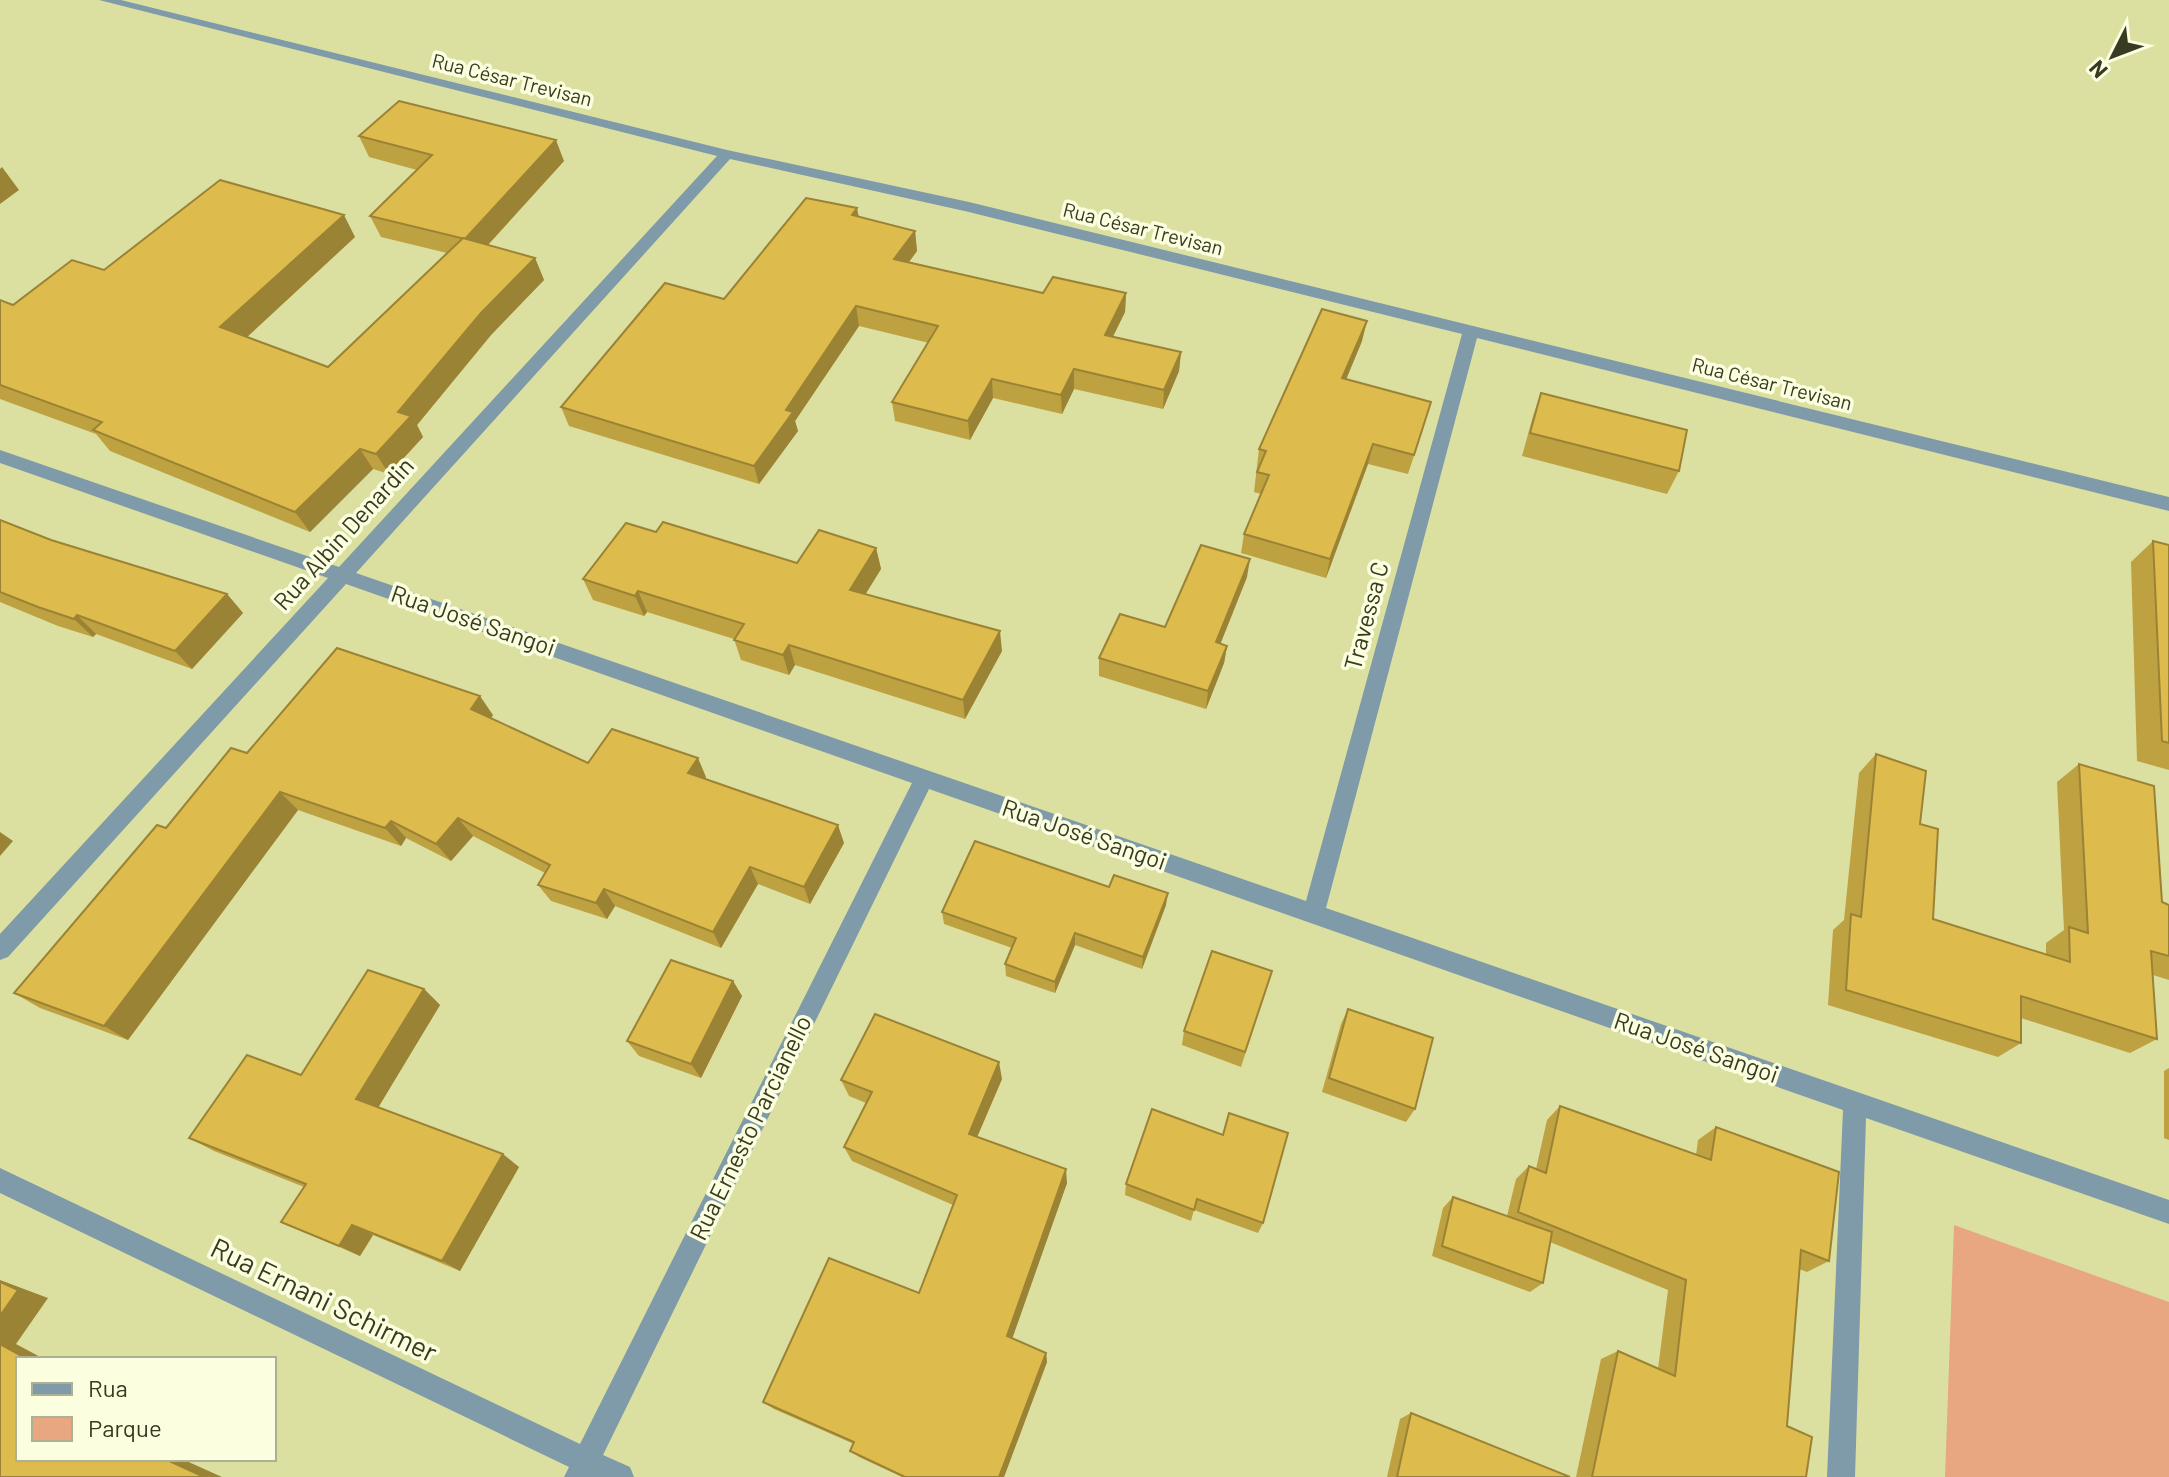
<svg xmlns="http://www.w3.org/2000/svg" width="2169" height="1477" font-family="Barlow,sans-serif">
  <rect width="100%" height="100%" fill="#dbe0a1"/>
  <polygon fill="#e8a780" points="1954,1225 2169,1302 2169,1477 1945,1477"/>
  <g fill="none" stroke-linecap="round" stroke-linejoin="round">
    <path fill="#7f9aa8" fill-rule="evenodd" d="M99,0H121L727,150L969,202L2169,497V511L1477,338L1326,908L2169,1200V1224L1866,1118L1855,1477H1827L1843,1110L929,789L603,1455L630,1467L634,1477H564L569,1467L0,1193V1168L580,1444L912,783L346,584L8,957L0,960V934L328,578L0,463V450L339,567L717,156ZM730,159L969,212L1462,334L1306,901L356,573Z"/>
  </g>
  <g fill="#bea141">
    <polygon points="359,136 564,161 488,245 535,258 544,280 491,335 417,425 423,437 389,474 373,469 310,532 110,451 96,434 0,399 0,300 13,305 104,270 355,237 247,337 328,367 447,253 381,237 370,216 417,170 369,157"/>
    <polygon points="859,217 915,231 917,251 909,262 1043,293 1126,293 1125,312 1113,337 1181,352 1179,371 1163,409 1074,389 1062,414 993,398 970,440 895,421 892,402 929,343 859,326 795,421 798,431 759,484 569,426 561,407 724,299"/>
    <polygon points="1362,341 1346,379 1425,422 1408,474 1368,464 1326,578 1241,553 1244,534 1261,494 1254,492 1259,449"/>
    <polygon points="1541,393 1679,471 1667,494 1522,456 1533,416"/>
    <polygon points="0,520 51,540 227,594 243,613 192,669 96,634 93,637 58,626 0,602"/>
    <polygon points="656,532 797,563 876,548 881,569 865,595 1002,651 965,719 795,665 789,675 741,660 734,639 647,612 644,616 593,600 583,579"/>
    <polygon points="2153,541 2169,545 2169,770 2137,761 2131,562"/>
    <polygon points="1247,577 1220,644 1227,646 1224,663 1206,709 1099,676 1099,658 1165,627"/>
    <polygon points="493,715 491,718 588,763 706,777 705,779 844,843 810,904 758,884 721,948 615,906 607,919 551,901 538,885 545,873 473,836 451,861 406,838 401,846 298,810 128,1040 40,1008 14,993 166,828 247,753"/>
    <polygon points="1876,754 1920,824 1933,919 2046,955 2046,943 2064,930 2057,782 2079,764 2162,902 2169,905 2169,980 2153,975 2157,1039 2130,1053 2021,1018 2021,1043 1998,1057 1828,1005 1833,930 1844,920 1859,773"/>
    <polygon points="1109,887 1166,905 1142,969 1075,945 1055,993 1006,976 1005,964 1012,948 944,924 942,912"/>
    <polygon points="1272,971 1241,1067 1182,1045 1184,1031"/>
    <polygon points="733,981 742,996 701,1078 639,1056 627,1041"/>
    <polygon points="424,989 440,1005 378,1107 519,1167 460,1271 373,1235 360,1256 281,1222 304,1187 214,1151 189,1138 301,1075"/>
    <polygon points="1348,1009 1415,1109 1406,1122 1322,1092 1341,1024"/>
    <polygon points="2169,1068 2169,1140 2164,1138 2164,1071"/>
    <polygon points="1002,1079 977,1137 1067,1183 1012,1338 1046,1353 1047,1362 1004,1477 902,1477 859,1457 850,1451 854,1444 774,1409 763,1402 919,1293 953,1205 852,1161 844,1147 866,1103 849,1096 841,1080"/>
    <polygon points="1560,1106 1696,1155 1698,1140 1716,1127 1829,1261 1807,1272 1799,1269 1787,1426 1806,1477 1576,1477 1601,1359 1618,1351 1658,1369 1668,1290 1550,1242 1543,1283 1530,1292 1432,1256 1443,1208 1453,1197 1507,1216 1516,1179 1529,1166 1536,1169 1547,1120"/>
    <polygon points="1152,1109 1263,1223 1258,1233 1194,1210 1191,1221 1125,1195 1126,1184"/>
    <polygon points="1411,1413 1570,1477 1387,1477 1400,1419"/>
  </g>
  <g fill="#9b8335">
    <polygon points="556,140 564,161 474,260 465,239"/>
    <polygon points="2,167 19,190 0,204 0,169"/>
    <polygon points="857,208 861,227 852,215"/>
    <polygon points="344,215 355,237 234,349 220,327"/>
    <polygon points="915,231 917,251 897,278 894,259"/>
    <polygon points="535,258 544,280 491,335 417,425 423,437 389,474 376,454 398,412 481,313"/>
    <polygon points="1126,293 1125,312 1104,354 1105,335"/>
    <polygon points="856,306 859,326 795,421 798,431 759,484 754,466 786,410"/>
    <polygon points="1367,321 1362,341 1338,399 1342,378"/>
    <polygon points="1181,352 1179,371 1163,409 1164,390"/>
    <polygon points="1074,369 1074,389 1062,414 1061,395"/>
    <polygon points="992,379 993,398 970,440 968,421"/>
    <polygon points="1373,444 1368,464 1326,578 1330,559"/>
    <polygon points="360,449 373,469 310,532 295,512"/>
    <polygon points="876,548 881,569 855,611 850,590"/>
    <polygon points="1250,559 1247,577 1214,660 1216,642"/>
    <polygon points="638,591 647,612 644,616 635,596"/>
    <polygon points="227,594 243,613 192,669 175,651"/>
    <polygon points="77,615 96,634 93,637 74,619"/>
    <polygon points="1000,631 1002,651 965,719 963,700"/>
    <polygon points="789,645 795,665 789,675 783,655"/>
    <polygon points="1227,646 1224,663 1206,709 1208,691"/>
    <polygon points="480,696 493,715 484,728 471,709"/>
    <polygon points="698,758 706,777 697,791 688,773"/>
    <polygon points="280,792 298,810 128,1040 104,1026"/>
    <polygon points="458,818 473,836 451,861 436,844"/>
    <polygon points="391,821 406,838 401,846 385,828"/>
    <polygon points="838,825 844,843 810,904 804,887"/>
    <polygon points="0,832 13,841 0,856"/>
    <polygon points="750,867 758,884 721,948 713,932"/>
    <polygon points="604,889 615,906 607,919 596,903"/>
    <polygon points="1168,893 1166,905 1142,969 1143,957"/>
    <polygon points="1075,933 1075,945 1055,993 1055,982"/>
    <polygon points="733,981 742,996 701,1078 691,1064"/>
    <polygon points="424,989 440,1005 375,1113 356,1099"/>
    <polygon points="999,1062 1002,1079 972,1149 969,1134"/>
    <polygon points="503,1154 519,1167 460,1271 442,1261"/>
    <polygon points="1066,1169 1067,1183 1010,1345 1007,1336"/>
    <polygon points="352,1225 373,1235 360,1256 339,1246"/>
    <polygon points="0,1280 48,1298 16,1344 44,1359 27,1359 0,1344"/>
    <polygon points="1046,1353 1047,1362 1004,1477 999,1477"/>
    <polygon points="165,1459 182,1459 222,1477 204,1477"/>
  </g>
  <g fill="#ddbb4c" stroke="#9b8335" stroke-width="2">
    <polygon points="399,101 556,140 465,239 370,216 432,155 359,136"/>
    <polygon points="220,180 344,215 220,327 328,367 463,238 535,258 481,313 398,412 411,416 376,454 360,449 295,512 93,430 102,422 0,385 0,300 13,305 72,260 104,270"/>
    <polygon points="806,198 857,208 852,215 915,231 894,259 1043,293 1053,277 1126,293 1105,335 1181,352 1164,390 1074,369 1061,395 992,379 968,421 892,402 938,326 856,306 786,410 793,412 754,466 561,407 665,283 724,299"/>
    <polygon points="1322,309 1367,321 1342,378 1431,402 1414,455 1373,444 1330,559 1244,534 1269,475 1257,472 1266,451 1259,449"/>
    <polygon points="1541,393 1687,430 1679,471 1530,433"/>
    <polygon points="0,520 51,540 227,594 175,651 77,615 74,619 38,607 0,592"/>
    <polygon points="663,522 797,563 819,530 876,548 850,590 1000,631 963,700 789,645 783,655 734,640 744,624 638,591 635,596 583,579 626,523 656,532"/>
    <polygon points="2153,541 2169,545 2169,743 2162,741"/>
    <polygon points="1201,545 1250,559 1216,642 1227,646 1208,691 1099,658 1120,614 1165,627"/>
    <polygon points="337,648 480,696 471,709 588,763 612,729 698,758 688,773 838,825 804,887 750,867 713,932 604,889 596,903 538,885 550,865 458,818 436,844 391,821 385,828 280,792 104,1026 14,993 157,825 166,828 231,748 247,753"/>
    <polygon points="1876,754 1926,771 1920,824 1938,829 1933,919 2070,962 2069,927 2088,933 2079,764 2154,786 2162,902 2169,905 2169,956 2151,951 2157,1039 2021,996 2021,1043 1846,990 1851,914 1861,917"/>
    <polygon points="975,841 1109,887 1114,875 1168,893 1143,957 1075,933 1055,982 1005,964 1016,938 942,912"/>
    <polygon points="1212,951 1272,971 1245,1052 1184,1031"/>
    <polygon points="671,960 733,981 691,1064 627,1041"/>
    <polygon points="368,970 424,989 356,1099 503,1154 442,1261 352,1225 339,1246 281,1222 306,1184 189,1138 247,1055 301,1075"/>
    <polygon points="1348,1009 1433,1038 1415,1109 1329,1078"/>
    <polygon points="875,1014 999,1062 969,1134 1066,1169 1007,1336 1046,1353 999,1477 905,1477 850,1451 854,1442 763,1402 829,1258 919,1293 957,1195 844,1147 872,1092 841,1080"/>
    <polygon points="1560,1106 1711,1160 1716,1127 1839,1172 1829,1261 1801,1250 1787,1426 1812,1437 1806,1477 1592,1477 1618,1351 1675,1376 1686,1280 1518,1212 1529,1166 1546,1173"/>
    <polygon points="1152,1109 1223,1135 1229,1113 1288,1133 1263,1223 1197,1199 1194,1210 1126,1184"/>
    <polygon points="1453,1197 1552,1232 1543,1283 1442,1246"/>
    <polygon points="0,1282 18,1290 0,1316"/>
    <polygon points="0,1344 27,1359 18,1359 18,1459 165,1459 204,1477 0,1477"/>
    <polygon points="1411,1413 1570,1477 1397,1477"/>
  </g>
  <g text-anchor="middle" stroke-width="7" stroke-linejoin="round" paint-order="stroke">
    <g font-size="20" fill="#383a21" stroke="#fbfedf">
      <text transform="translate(512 80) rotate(14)" y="7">Rua César Trevisan</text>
      <text transform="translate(1143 229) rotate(14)" y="7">Rua César Trevisan</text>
      <text transform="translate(1772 384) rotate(14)" y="7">Rua César Trevisan</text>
    </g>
    <g font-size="24" fill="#383a21" stroke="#fbfedf">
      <text transform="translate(344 534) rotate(-48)" y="8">Rua Albin Denardin</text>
      <text transform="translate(1367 616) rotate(-75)" y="8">Travessa C</text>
      <text transform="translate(473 621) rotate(19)" y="8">Rua José Sangoi</text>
      <text transform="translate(1084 835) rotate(19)" y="8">Rua José Sangoi</text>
      <text transform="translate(1696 1048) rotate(19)" y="8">Rua José Sangoi</text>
      <text transform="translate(751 1128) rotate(-64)" y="8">Rua Ernesto Parcianello</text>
    </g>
    <g font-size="28" fill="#383a21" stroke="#fbfedf">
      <text transform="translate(324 1300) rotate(26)" y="10">Rua Ernani Schirmer</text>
    </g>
  </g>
  <rect x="16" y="1357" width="260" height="104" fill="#fbfedf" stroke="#adb093" stroke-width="2"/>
  <rect x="32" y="1383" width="40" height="12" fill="#7f9aa8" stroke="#adb093" stroke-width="2"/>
  <text x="88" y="1397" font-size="24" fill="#383a21">Rua</text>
  <rect x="32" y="1417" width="40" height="24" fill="#e8a780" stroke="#adb093" stroke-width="2"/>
  <text x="88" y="1437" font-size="24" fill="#383a21">Parque</text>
  <g transform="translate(2113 56) rotate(228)" stroke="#fbfedf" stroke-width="6" paint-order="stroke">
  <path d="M0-6L14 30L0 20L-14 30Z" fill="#383a21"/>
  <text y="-12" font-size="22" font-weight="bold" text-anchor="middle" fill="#383a21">N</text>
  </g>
</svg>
